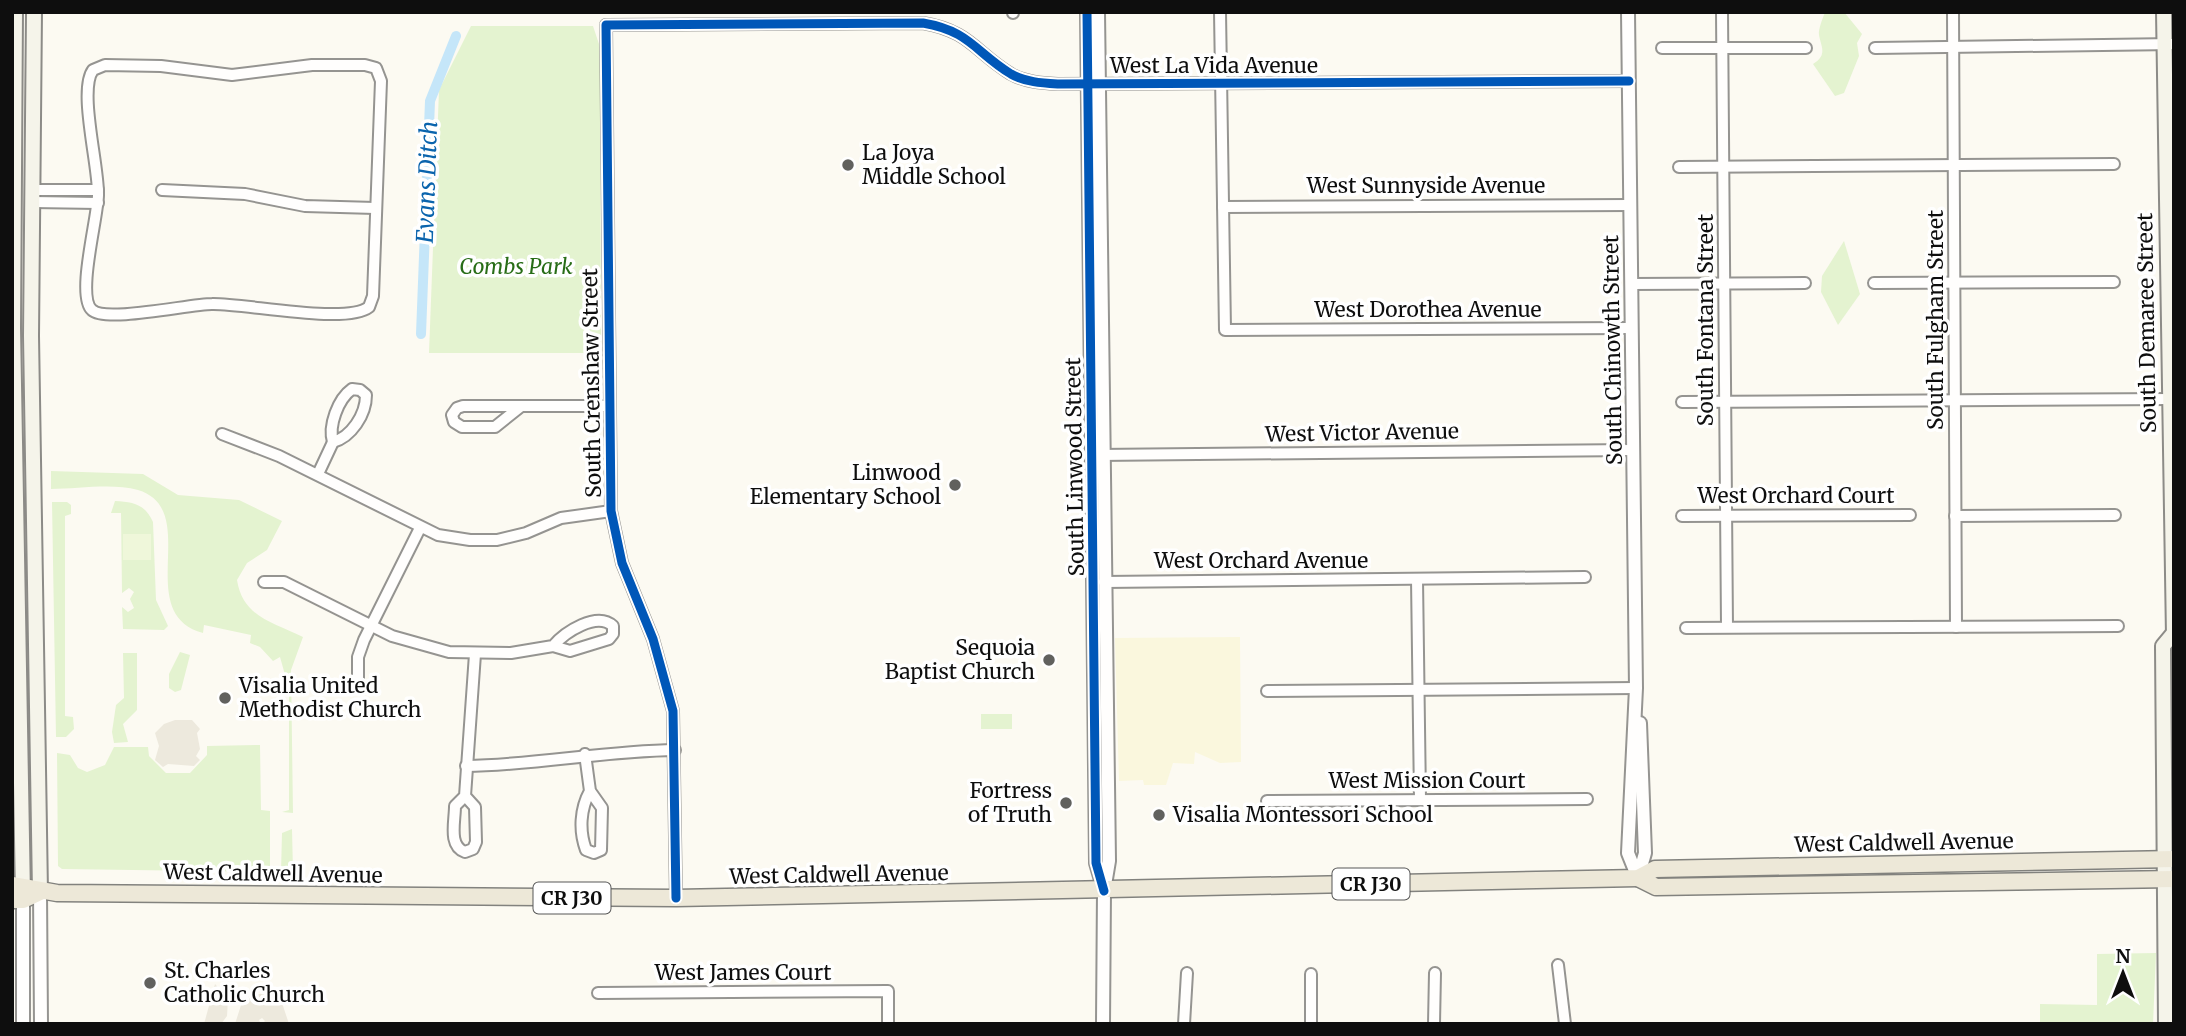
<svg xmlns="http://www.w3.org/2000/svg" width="2186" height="1036" font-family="Merriweather,serif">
  <rect width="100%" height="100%" fill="#fcfaf2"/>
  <polygon fill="#faf7dd" points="1240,637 1241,762 1220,763 1195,752 1194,764 1173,763 1166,785 1144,785 1143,780 1119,781 1115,638"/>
  <g fill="#e4f3d0">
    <path d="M1825,12H1844L1862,34L1857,43L1859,56L1844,93L1835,96L1813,64C1828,55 1821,47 1819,35C1818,29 1823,18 1825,12Z"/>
    <polygon points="471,26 593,26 600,47 601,353 429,353 439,90"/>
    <polygon points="1844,241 1860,294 1838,325 1821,292 1822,276"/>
    <path d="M51,471L143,474L178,495L239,500L282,521L267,550L247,563L237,580C243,617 272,622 303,637L291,670L293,813L282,812L289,810V689L280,657L273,661L260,647L250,643L251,635L204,625L203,633C131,613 203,510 138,490C112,483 78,489 51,489Z"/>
    <path d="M115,501C133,502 145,504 153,522L156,600L168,626L164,630L123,629L122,607L128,612L134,608L130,599L134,592L129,588L122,593L121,513H111Z"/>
    <polygon points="52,502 67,502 71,505 71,514 65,516 65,716 73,717 74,729 66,737 56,737"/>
    <polygon points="180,652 190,655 181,690 175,692 169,688 169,674"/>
    <polygon points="123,653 137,653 137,710 123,724 128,742 114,743 112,732 116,705 124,698"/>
    <rect x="981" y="714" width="31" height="15"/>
    <polygon points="260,745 261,810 270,811 270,872 62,869 58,866 57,753 70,755 78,768 87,772 105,765 114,747 148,747 149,756 166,773 190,773 207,755 207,746"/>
    <polygon points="292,829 293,872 281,872 282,833"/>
    <polygon points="2156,953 2153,1024 2040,1024 2040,1004 2097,1005 2097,954"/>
  </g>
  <rect fill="#eff7da" x="123" y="534" width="28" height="26"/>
  <g fill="#ede9dd">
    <polygon points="175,720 192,720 200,729 197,733 200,749 196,756 200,760 194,766 168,764 163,767 155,760 159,746 155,733 164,724"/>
    <polygon points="215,984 228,999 227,1016 221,1024 204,1024"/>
    <polygon points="257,994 267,994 282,1003 289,1024 262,1024 265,1021 262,1018 259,1020 261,1024 235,1024 242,1002"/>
  </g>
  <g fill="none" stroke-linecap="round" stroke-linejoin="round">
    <polyline stroke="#c5e6f9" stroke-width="10" points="421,334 430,101 456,36"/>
    <defs>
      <g id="minor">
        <polyline points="1013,12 1013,13"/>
        <polyline points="1220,12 1225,330 1632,328"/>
        <polyline points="1722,12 1727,627"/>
        <polyline points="1953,12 1956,627"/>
        <polyline points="1662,48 1806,48"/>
        <polyline points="1875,48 2174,44"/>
        <path d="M105,65L161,66L232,75L312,65H365L376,68L381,81L373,296L369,307C346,325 244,303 212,304C190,304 106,323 92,310C76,296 98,217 98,195C99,167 78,90 93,70Z"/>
        <polyline points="1679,167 2114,164"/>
        <polyline points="33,190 98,190"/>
        <polyline points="162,190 245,194 305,206 375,208"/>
        <polyline points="33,202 98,203"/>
        <polyline points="1223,207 1630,205"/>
        <polyline points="1874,283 2114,282"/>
        <polyline points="1631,284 1805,283"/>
        <path d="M352,389L360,390L366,395C366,415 351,437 333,442C328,426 338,399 352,389Z"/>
        <polyline points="1682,402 2174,399"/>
        <polyline points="520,407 495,427 462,427 454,422 452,415 457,408 463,406 608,406"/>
        <polyline points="222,434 279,456 438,535 470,540 497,540 526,533 561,518 611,511"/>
        <polyline points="1098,455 1633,450"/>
        <polyline points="318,474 333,442"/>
        <polyline points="1682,516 1910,515"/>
        <polyline points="1955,516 2115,515"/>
        <polyline points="1417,579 1420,799"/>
        <path d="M264,582H284L392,636L449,652L511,653L553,646L570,651L609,639L613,634V626C597,611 565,632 553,646"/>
        <polyline points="1104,582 1585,577"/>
        <polyline points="1686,628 2118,626"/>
        <polyline points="358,681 358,657 364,640 420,528"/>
        <polyline points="1267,691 1636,688"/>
        <path d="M585,754L590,791L602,808L601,850L594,853L586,850C579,831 580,809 590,791"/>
        <path d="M466,766C536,765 604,751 675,750"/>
        <path d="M465,796L475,807L476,842L473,849L465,852C448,846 455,822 455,806L465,796L475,654"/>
        <polyline points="1267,801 1587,799"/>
        <path d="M676,898L673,711L653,639L622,563L611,511L606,25L923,23C970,31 975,52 1011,74C1025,82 1042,83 1058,84L1629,81"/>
        <polyline points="1558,965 1565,1024"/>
        <polyline points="598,993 888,991 888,1024"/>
        <polyline points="1184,1024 1187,973"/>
        <polyline points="1311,1024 1311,974"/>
        <polyline points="1434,1024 1435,973"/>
      </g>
      <g id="tertiary">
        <polyline points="1087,12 1096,863 1103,887"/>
        <polyline points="1098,12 1109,861 1104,891 1103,1024"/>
        <polyline points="1628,12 1636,688 1628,853 1638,878"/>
        <polyline points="1638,878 1645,853 1640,723"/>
        <polyline points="40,892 41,1024"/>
        <polyline points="23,1024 23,900"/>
      </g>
      <g id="secondary">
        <polyline points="15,12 13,328 23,896"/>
        <polyline points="34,12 31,336 40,892"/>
        <polyline points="2164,12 2174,636"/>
        <polyline points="2166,1024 2163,646 2173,634"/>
      </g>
      <g id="primary">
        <polyline points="1638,878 1656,887 2174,879"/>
        <polyline points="12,885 57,893 676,898 1638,878 1655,869 2174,859"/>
        <polyline points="12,900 23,900 40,892"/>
      </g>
    </defs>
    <use href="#minor" stroke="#959491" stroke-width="14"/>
    <use href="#tertiary" stroke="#959491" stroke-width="16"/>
    <use href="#secondary" stroke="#8c8b87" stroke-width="18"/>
    <use href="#primary" stroke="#82827e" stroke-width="19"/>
    <use href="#minor" stroke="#fffefd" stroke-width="10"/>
    <use href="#tertiary" stroke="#fffefd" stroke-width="12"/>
    <use href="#secondary" stroke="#f5f4ea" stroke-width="14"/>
    <use href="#primary" stroke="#ede8d8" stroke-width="16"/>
    <defs>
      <g id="cycleway">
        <polyline points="1087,12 1096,863 1104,891"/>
        <path d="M676,898L673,711L653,639L622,563L611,511L606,25L923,23C970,31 975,52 1011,74C1025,82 1042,83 1058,84L1629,81"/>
      </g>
    </defs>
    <use href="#cycleway" stroke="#fff" stroke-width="13"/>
    <use href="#cycleway" stroke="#0057b8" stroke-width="9"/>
  </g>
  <g fill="#61615e" stroke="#fff" stroke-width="2.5">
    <circle cx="848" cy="165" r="7"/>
    <circle cx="955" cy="485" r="7"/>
    <circle cx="1049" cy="660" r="7"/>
    <circle cx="225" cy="698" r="7"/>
    <circle cx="1066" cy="803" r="7"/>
    <circle cx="1159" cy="815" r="7"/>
    <circle cx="150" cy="983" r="7"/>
  </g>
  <g text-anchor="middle" stroke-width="7" stroke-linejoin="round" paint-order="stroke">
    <g fill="#fff" stroke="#565656" stroke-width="2">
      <rect x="1332.5" y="868.5" width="77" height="31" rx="5"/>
      <rect x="533.5" y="882.5" width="77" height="31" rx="5"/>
    </g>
    <g font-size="19" font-weight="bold" fill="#0e0e0e">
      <text x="1371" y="891">CR J30</text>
      <text x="572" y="905">CR J30</text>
    </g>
    <g font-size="21" fill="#0e0e0e" stroke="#fff">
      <text x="1214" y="73">West La Vida Avenue</text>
      <text x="1426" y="193">West Sunnyside Avenue</text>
      <text x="1428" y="317">West Dorothea Avenue</text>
      <text transform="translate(1706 320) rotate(-90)" y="7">South Fontana Street</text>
      <text transform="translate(1936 320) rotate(-90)" y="7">South Fulgham Street</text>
      <text transform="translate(2147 323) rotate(-91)" y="7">South Demaree Street</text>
      <text transform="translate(1613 350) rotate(-91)" y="7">South Chinowth Street</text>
      <text transform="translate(592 383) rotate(-91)" y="7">South Crenshaw Street</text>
      <text transform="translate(1362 433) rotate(-1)" y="7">West Victor Avenue</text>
      <text transform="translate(1075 467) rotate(-91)" y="7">South Linwood Street</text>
      <text x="1796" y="503">West Orchard Court</text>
      <text x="1261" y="568">West Orchard Avenue</text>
      <text x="1427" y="788">West Mission Court</text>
      <text transform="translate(1904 843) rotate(-1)" y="7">West Caldwell Avenue</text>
      <text transform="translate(273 874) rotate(1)" y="7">West Caldwell Avenue</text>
      <text transform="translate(839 875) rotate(-1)" y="7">West Caldwell Avenue</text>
      <text x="743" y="980">West James Court</text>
    </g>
    <g font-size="21" fill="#0e0e0e" stroke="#fff" text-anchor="start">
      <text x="862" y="160">La Joya<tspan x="862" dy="24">Middle School</tspan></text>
      <text x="941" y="480" text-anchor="end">Linwood<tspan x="941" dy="24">Elementary School</tspan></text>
      <text x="1035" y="655" text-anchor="end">Sequoia<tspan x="1035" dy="24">Baptist Church</tspan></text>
      <text x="239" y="693">Visalia United<tspan x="239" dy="24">Methodist Church</tspan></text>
      <text x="1052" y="798" text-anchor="end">Fortress<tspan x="1052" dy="24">of Truth</tspan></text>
      <text x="1173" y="822">Visalia Montessori School</text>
      <text x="164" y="978">St. Charles<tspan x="164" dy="24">Catholic Church</tspan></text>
    </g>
    <g font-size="21" font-style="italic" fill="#286d17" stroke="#fff">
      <text x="516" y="274">Combs Park</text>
    </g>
    <g font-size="23" font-style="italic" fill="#0a64ad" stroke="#fff">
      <text transform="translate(427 182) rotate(-88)" y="8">Evans Ditch</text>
    </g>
  </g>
  <rect width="2186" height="1036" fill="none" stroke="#0e0e0e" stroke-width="28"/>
  <g transform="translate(2123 973)" stroke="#ffffff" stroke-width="5" paint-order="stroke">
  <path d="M0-5L12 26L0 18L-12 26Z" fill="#0e0e0e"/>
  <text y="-10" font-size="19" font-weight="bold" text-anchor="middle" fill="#0e0e0e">N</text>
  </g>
</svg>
